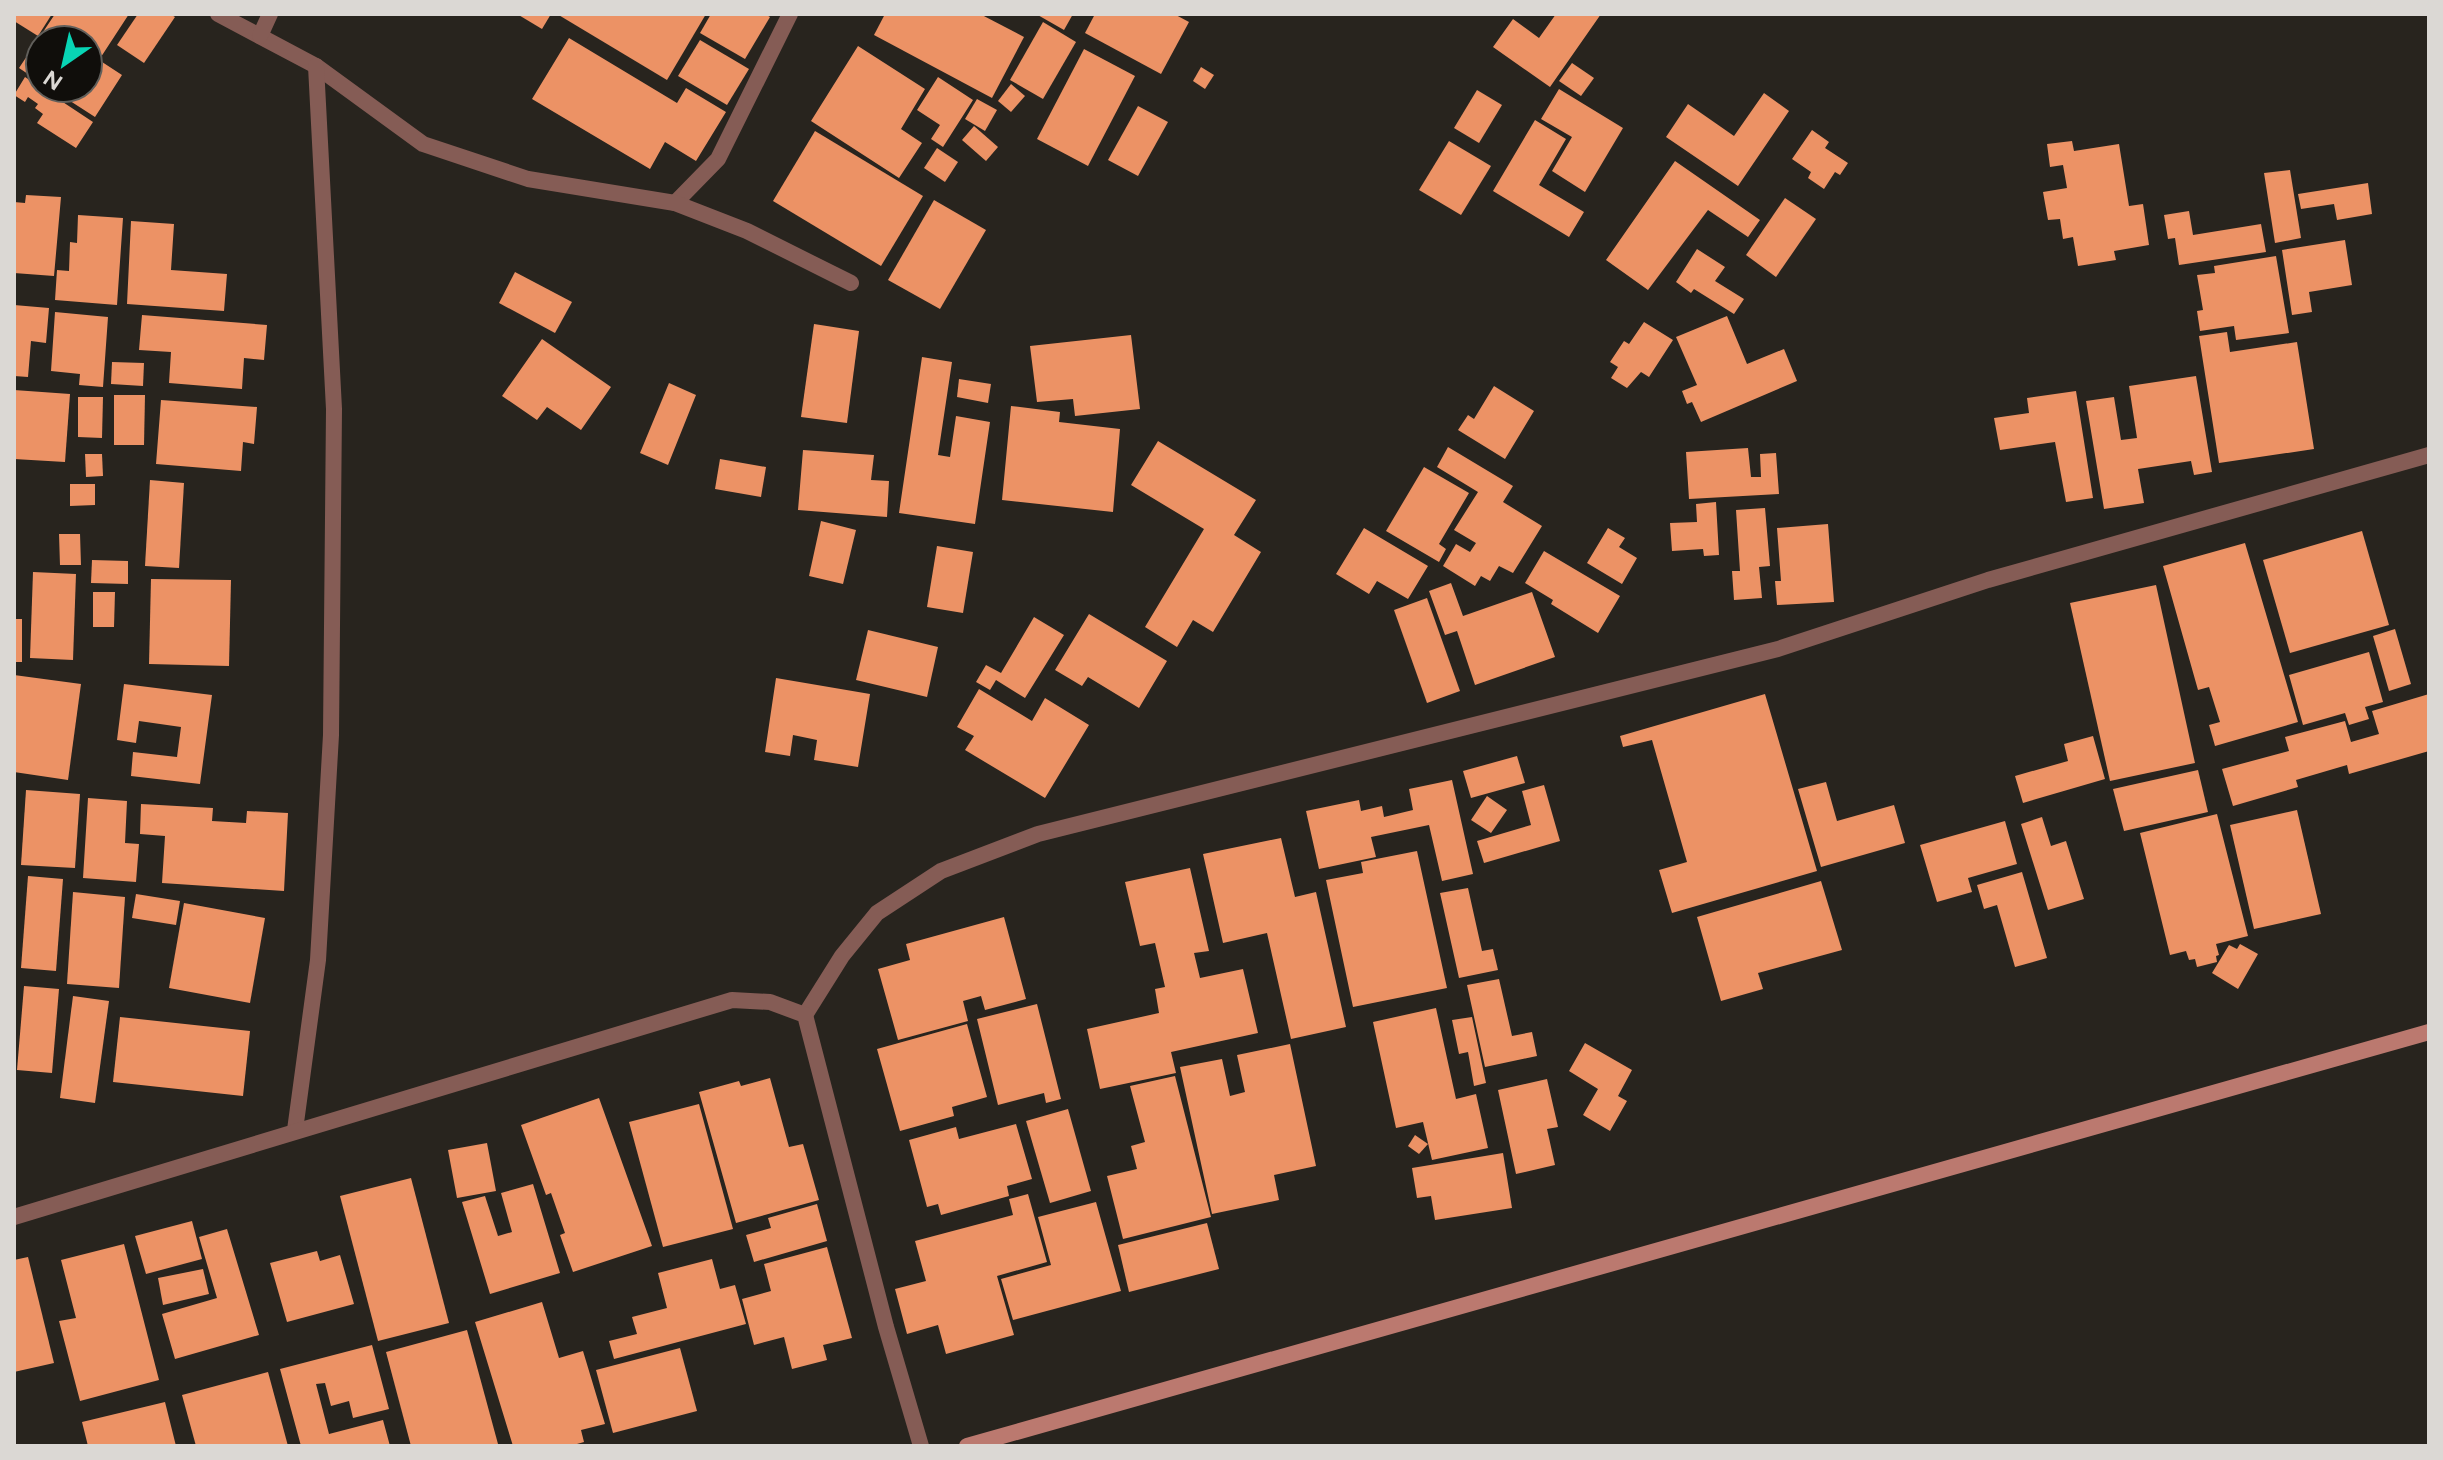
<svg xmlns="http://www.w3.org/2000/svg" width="2443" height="1460" font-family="Figtree,sans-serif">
  <rect width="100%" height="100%" fill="#28241e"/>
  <g fill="#ec9265">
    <polygon points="14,14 52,14 38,36 14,21"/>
    <polygon points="55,14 129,14 99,60 122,75 95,117 50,88 88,88 88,40 40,40 40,82 19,68"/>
    <polygon points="138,14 170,14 175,17 144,63 117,45"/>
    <polygon points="517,14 551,14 542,29"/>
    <polygon points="557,14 706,14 667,80"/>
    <polygon points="711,14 765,14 770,17 745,59 700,33"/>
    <polygon points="885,14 980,14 1024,37 992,98 874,35"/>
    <polygon points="1036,14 1073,14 1064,30"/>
    <polygon points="1095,14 1174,14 1189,22 1161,74 1085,33"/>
    <polygon points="1556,14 1601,14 1550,87 1493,47 1513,19 1539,38"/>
    <polygon points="1043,22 1076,42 1043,99 1010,80"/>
    <polygon points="569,38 677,103 686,88 726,112 696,161 665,142 650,169 532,99"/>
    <polygon points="700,40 749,69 727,105 678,76"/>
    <polygon points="858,46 925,89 901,129 922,143 899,178 811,121"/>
    <polygon points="1084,49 1135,76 1088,166 1037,139"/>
    <polygon points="1572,63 1594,78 1581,96 1559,81"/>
    <polygon points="1201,67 1214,75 1205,89 1193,81"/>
    <polygon points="25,77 93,122 76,148 37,123 43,114 35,108 38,104 28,97 25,102 14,95"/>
    <polygon points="938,77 973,100 943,147 931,139 940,125 917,110"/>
    <polygon points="1011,84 1025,96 1011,112 998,101"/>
    <polygon points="1559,89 1623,128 1585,192 1552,171 1572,137 1541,119"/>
    <polygon points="1477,90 1502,105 1479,143 1454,128"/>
    <polygon points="1764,93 1789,111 1738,186 1666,137 1688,104 1734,136"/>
    <polygon points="977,99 997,110 985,131 965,119"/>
    <polygon points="1138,106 1168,122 1138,176 1108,160"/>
    <polygon points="1535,120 1566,139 1539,185 1584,212 1569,237 1493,191"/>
    <polygon points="974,126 998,147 986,161 962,140"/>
    <polygon points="1812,130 1829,142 1825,148 1848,163 1840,175 1835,172 1824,189 1808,178 1811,172 1792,159"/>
    <polygon points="815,131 923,196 881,266 773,201"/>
    <polygon points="1449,141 1491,166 1461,215 1419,190"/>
    <polygon points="2072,141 2074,151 2119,144 2129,206 2143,204 2149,245 2114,251 2116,260 2078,266 2073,237 2063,239 2060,219 2048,220 2043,192 2067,188 2063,165 2050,167 2047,144"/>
    <polygon points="937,148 958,162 945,182 924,168"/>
    <polygon points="1675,161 1760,220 1748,237 1708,210 1648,290 1606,260"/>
    <polygon points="2290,170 2301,238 2275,243 2264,173"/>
    <polygon points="2368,183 2372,214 2337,220 2334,204 2301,209 2298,194"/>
    <polygon points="26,195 61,197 54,276 14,273 14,202 25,203"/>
    <polygon points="1785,198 1816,219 1776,277 1746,255"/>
    <polygon points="934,200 986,230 940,309 888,280"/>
    <polygon points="2189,211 2193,235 2261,224 2266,252 2179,265 2175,238 2168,239 2164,215"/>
    <polygon points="78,215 123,218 117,305 55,300 57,270 69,271 70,242 77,243"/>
    <polygon points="131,221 174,224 171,270 227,274 224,311 127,304"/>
    <polygon points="2345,240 2352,285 2309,292 2312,312 2292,315 2282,250"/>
    <polygon points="1697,249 1725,267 1715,281 1744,299 1734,314 1694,289 1691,293 1676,282"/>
    <polygon points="2276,256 2289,333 2236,340 2234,326 2200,331 2197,311 2203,310 2197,275 2215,273 2214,266"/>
    <polygon points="515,272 572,302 555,333 499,303"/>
    <polygon points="14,305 49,308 46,343 31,341 28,377 14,376"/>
    <polygon points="55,312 108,317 103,387 79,385 80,374 51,371"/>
    <polygon points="142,315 267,325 264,360 244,358 242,389 169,383 171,352 139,350"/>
    <polygon points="1727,316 1747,364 1784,349 1797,381 1701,422 1692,402 1687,404 1682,391 1697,385 1676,337"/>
    <polygon points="1644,322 1673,340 1649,377 1641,372 1627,388 1611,378 1618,367 1610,362 1624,341 1629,344"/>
    <polygon points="814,324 859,331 847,423 801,417"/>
    <polygon points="2227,332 2230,352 2297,342 2314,449 2219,463 2199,336"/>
    <polygon points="1131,335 1140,409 1075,416 1073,399 1037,402 1030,346"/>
    <polygon points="542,339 611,387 581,430 547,407 537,420 502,396"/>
    <polygon points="922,357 952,362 938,455 950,457 956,416 990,422 975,524 899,513"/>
    <polygon points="112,362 144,363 143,386 111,384"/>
    <polygon points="2196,376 2212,472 2194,475 2191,461 2138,469 2144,503 2104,509 2086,401 2114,397 2121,440 2137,438 2129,386"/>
    <polygon points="959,379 991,384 988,403 957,397"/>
    <polygon points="669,383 696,395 668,465 640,453"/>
    <polygon points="1494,386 1534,411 1505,459 1458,430 1468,415 1474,419"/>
    <polygon points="14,390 70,394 65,462 14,459"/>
    <polygon points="2076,391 2093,498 2066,502 2055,442 2000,450 1994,418 2029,413 2027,398"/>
    <polygon points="114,395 145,395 144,445 114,445"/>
    <polygon points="78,397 103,397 102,438 78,437"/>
    <polygon points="161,400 257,407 254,444 243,442 241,471 156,464"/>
    <polygon points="1011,406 1060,412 1059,422 1120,429 1113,512 1002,500"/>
    <polygon points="1158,441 1256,500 1234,535 1261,552 1213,632 1193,620 1177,647 1145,627 1204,529 1131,485"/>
    <polygon points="1448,447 1513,486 1503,502 1542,526 1513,573 1499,566 1490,581 1481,576 1475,586 1443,566 1456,544 1470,552 1476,543 1454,530 1478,492 1437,467"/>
    <polygon points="1748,448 1751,477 1761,477 1760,454 1776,453 1779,494 1689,499 1686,452"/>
    <polygon points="803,450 874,455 871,480 889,481 887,517 798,510"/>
    <polygon points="85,454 102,454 103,476 86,477"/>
    <polygon points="720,459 766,467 761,497 715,489"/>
    <polygon points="1424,467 1469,493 1439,544 1446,549 1439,562 1386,531"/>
    <polygon points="150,480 184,483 179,568 145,566"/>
    <polygon points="70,484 95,484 95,505 70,506"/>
    <polygon points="1716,502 1719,555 1704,556 1703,549 1672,551 1670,523 1697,522 1696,504"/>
    <polygon points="1765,508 1770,566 1759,567 1762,598 1734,600 1732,571 1740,571 1736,510"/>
    <polygon points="821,521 856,530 843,584 809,576"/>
    <polygon points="1828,524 1834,602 1777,605 1775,581 1781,581 1777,528"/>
    <polygon points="1364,528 1428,566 1408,599 1377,581 1369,594 1336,574"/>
    <polygon points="1608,528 1625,538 1619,547 1637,558 1622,584 1587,563"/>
    <polygon points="2362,531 2389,625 2290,653 2263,560"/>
    <polygon points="59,534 80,534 81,565 60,565"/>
    <polygon points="2245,543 2298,722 2215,746 2209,725 2220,722 2209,687 2198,690 2163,566"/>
    <polygon points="937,546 973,552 963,613 927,607"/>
    <polygon points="1544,551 1620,596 1598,633 1551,604 1553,600 1525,583"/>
    <polygon points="92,560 128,561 128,584 91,583"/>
    <polygon points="33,572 76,574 73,660 30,658"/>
    <polygon points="151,579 231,580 229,666 149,664"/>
    <polygon points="1451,583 1463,616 1532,592 1555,657 1475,685 1457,631 1445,635 1429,591"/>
    <polygon points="2156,585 2195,763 2110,781 2070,603"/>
    <polygon points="93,592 115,592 114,627 93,627"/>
    <polygon points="1427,598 1460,691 1427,703 1394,610"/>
    <polygon points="1089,614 1167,661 1139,708 1088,677 1082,686 1055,670"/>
    <polygon points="1034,617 1064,635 1025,698 996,680 990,690 976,682 986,665 1001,673"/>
    <rect x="14" y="619" width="8" height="43"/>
    <polygon points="2395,629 2411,684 2389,691 2373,636"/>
    <polygon points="868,630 938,647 927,697 856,680"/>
    <polygon points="2369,652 2383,702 2365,707 2369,719 2349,725 2345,713 2303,725 2289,675"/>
    <polygon points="14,675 81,684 68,780 14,772"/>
    <polygon points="776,678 870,694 858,767 814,760 817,740 793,735 790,756 765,752"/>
    <polygon points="124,684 212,695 200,784 131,776 133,752 177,757 181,727 139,721 136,743 117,740"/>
    <polygon points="979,689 1032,721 1045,698 1089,725 1045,798 965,750 974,736 957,727"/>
    <polygon points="1765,694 1817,871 1672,913 1659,870 1687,862 1652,740 1623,747 1620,736"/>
    <polygon points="2429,694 2429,751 2349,774 2347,765 2296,780 2298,787 2233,806 2222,769 2289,751 2285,737 2345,721 2351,742 2379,734 2372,711"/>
    <polygon points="2093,736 2105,779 2023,803 2015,776 2068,761 2064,744"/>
    <polygon points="1517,756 1525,783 1471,798 1463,771"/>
    <polygon points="2198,770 2208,812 2124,831 2113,789"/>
    <polygon points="1452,780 1473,874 1442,881 1429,825 1371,837 1376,857 1319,869 1306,811 1359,800 1361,811 1382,806 1384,817 1413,810 1409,789"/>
    <polygon points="1826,782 1837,821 1894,805 1905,843 1821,867 1798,789"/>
    <polygon points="1544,785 1560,841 1484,863 1477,841 1531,825 1522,791"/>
    <polygon points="26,790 80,794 75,868 21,865"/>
    <polygon points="1487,796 1507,810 1491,833 1471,820"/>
    <polygon points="88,798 127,801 125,843 139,844 136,882 83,878"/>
    <polygon points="141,804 213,808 212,821 246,823 247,811 288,813 284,891 162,883 165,836 140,834"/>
    <polygon points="2297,810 2321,914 2254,929 2230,825"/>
    <polygon points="2217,814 2248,936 2216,944 2219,955 2216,956 2217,962 2197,967 2195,959 2189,960 2186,951 2170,955 2140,833"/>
    <polygon points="2042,817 2051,846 2066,841 2084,899 2048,910 2021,824"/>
    <polygon points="2005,821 2017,864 1968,878 1972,892 1937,902 1920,845"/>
    <polygon points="1281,838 1295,897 1316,892 1346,1027 1291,1039 1267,933 1223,943 1203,854"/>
    <polygon points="1417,851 1447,988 1353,1007 1326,880 1363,873 1361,862"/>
    <polygon points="1190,868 1209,951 1194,953 1200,978 1243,969 1258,1033 1171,1052 1176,1073 1100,1089 1087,1029 1159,1013 1155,989 1165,987 1155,943 1140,946 1125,882"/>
    <polygon points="2022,872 2047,958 2015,967 1997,905 1984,909 1977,885"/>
    <polygon points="28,876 63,879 56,971 21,968"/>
    <polygon points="1821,881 1842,950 1758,973 1763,989 1721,1001 1697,917"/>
    <polygon points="1468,888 1482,951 1493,949 1498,970 1459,978 1440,893"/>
    <polygon points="73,892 125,897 119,988 67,984"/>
    <polygon points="136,894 180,901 176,925 132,918"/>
    <polygon points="184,903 265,918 250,1003 169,988"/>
    <polygon points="1004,917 1026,999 985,1010 981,996 963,1001 968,1021 898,1040 878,969 910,960 906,944"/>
    <polygon points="2240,944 2258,954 2238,989 2212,973 2229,945 2237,949"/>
    <polygon points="1499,979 1512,1036 1532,1032 1537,1056 1485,1067 1467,985"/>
    <polygon points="24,986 59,989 52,1073 17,1070"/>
    <polygon points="73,996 109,1001 95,1103 60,1098"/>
    <polygon points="1037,1004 1061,1099 1046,1103 1044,1093 998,1105 977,1019"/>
    <polygon points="1436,1008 1456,1099 1476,1094 1488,1148 1432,1160 1423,1122 1396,1128 1373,1022"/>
    <polygon points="120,1017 250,1031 243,1096 113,1082"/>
    <polygon points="1472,1017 1486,1083 1474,1086 1468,1052 1459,1054 1452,1020"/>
    <polygon points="967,1024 987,1097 952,1107 954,1116 900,1131 877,1049"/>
    <polygon points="1585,1043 1632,1070 1618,1096 1627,1101 1610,1131 1583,1115 1598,1089 1569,1071"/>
    <polygon points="1290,1044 1316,1166 1274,1175 1279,1200 1212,1214 1180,1067 1222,1059 1230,1096 1245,1092 1237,1055"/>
    <polygon points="1175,1076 1211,1217 1123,1239 1107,1176 1137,1169 1131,1146 1145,1142 1130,1086"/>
    <polygon points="770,1078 789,1147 803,1144 819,1200 736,1223 699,1092 739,1081 741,1086"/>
    <polygon points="1547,1079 1558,1127 1547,1129 1555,1165 1516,1174 1498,1090"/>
    <polygon points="599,1098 652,1246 573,1272 560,1235 565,1233 551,1193 546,1195 521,1125"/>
    <polygon points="699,1104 733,1229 663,1247 629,1122"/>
    <polygon points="1068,1109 1091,1191 1050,1203 1026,1121"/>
    <polygon points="1016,1124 1032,1179 1007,1186 1009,1196 941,1215 938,1204 927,1207 909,1140 956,1127 959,1139"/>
    <polygon points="1415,1135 1428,1144 1419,1154 1408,1146"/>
    <polygon points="487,1143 496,1191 457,1198 448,1150"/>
    <polygon points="1503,1153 1512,1208 1435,1220 1431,1196 1417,1198 1412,1168"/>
    <polygon points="411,1178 449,1323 378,1341 340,1196"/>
    <polygon points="533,1184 560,1273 490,1294 462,1202 485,1196 498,1236 512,1232 501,1193"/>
    <polygon points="1028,1194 1047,1262 997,1276 1014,1335 946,1354 938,1325 907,1334 895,1289 926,1281 915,1241 1013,1215 1009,1199"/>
    <polygon points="1096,1202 1121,1291 1013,1320 1001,1279 1051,1265 1038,1217"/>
    <polygon points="817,1204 827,1241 754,1262 746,1235 771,1228 768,1218"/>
    <polygon points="192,1221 202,1259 146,1274 135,1236"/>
    <polygon points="1207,1223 1219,1269 1129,1292 1118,1245"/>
    <polygon points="227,1229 259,1335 175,1359 162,1314 217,1298 199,1237"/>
    <polygon points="124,1244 159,1380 80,1401 59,1321 76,1318 61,1260"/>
    <polygon points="827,1247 852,1338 823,1345 827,1360 792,1369 784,1337 754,1345 742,1299 771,1291 764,1264"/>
    <polygon points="317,1251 320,1261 340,1255 354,1304 287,1322 270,1263"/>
    <polygon points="28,1257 54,1363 14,1372 14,1260"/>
    <polygon points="712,1259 720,1289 735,1285 746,1324 614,1359 609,1341 637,1334 632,1317 667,1308 658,1273"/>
    <polygon points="203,1269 209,1294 163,1305 158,1278"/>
    <polygon points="542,1302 559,1358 583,1351 605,1424 581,1430 584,1442 570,1446 513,1446 475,1322"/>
    <polygon points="467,1330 498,1444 489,1446 411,1446 386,1352"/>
    <polygon points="372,1345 389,1409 353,1418 349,1401 331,1406 325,1383 316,1384 329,1434 383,1420 390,1446 301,1446 280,1369"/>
    <polygon points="680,1348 697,1411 613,1433 596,1370"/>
    <polygon points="268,1372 288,1446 196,1446 182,1395"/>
    <polygon points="165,1402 176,1446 88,1446 82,1422"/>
  </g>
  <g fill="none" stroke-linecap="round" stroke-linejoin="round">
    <polyline stroke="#855c55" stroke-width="16" points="675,203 718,159 790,14"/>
    <g stroke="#855c55" stroke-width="16">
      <polyline points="218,14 316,66 423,144 528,179 675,203 747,231 851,283"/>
      <polyline points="260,36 270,14"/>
      <polyline points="805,1015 842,956 877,913 941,871 1038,834 1778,649 1988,580 2429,455"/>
      <polyline points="295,1130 318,960 331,735 334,409 316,66"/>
      <polyline points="14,1217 732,1000 770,1002 805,1015 886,1327 921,1446"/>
    </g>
    <polyline stroke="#bb796f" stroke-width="16" points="967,1446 2429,1032"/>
  </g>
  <rect width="2443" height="1460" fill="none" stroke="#dbd8d4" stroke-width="32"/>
  <g transform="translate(64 64) rotate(214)"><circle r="38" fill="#100e0b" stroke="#615f5b" stroke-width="2"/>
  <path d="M0-6L14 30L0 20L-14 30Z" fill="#08d5b5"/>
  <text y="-12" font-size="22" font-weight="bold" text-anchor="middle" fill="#dbd8d4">N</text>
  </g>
</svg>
